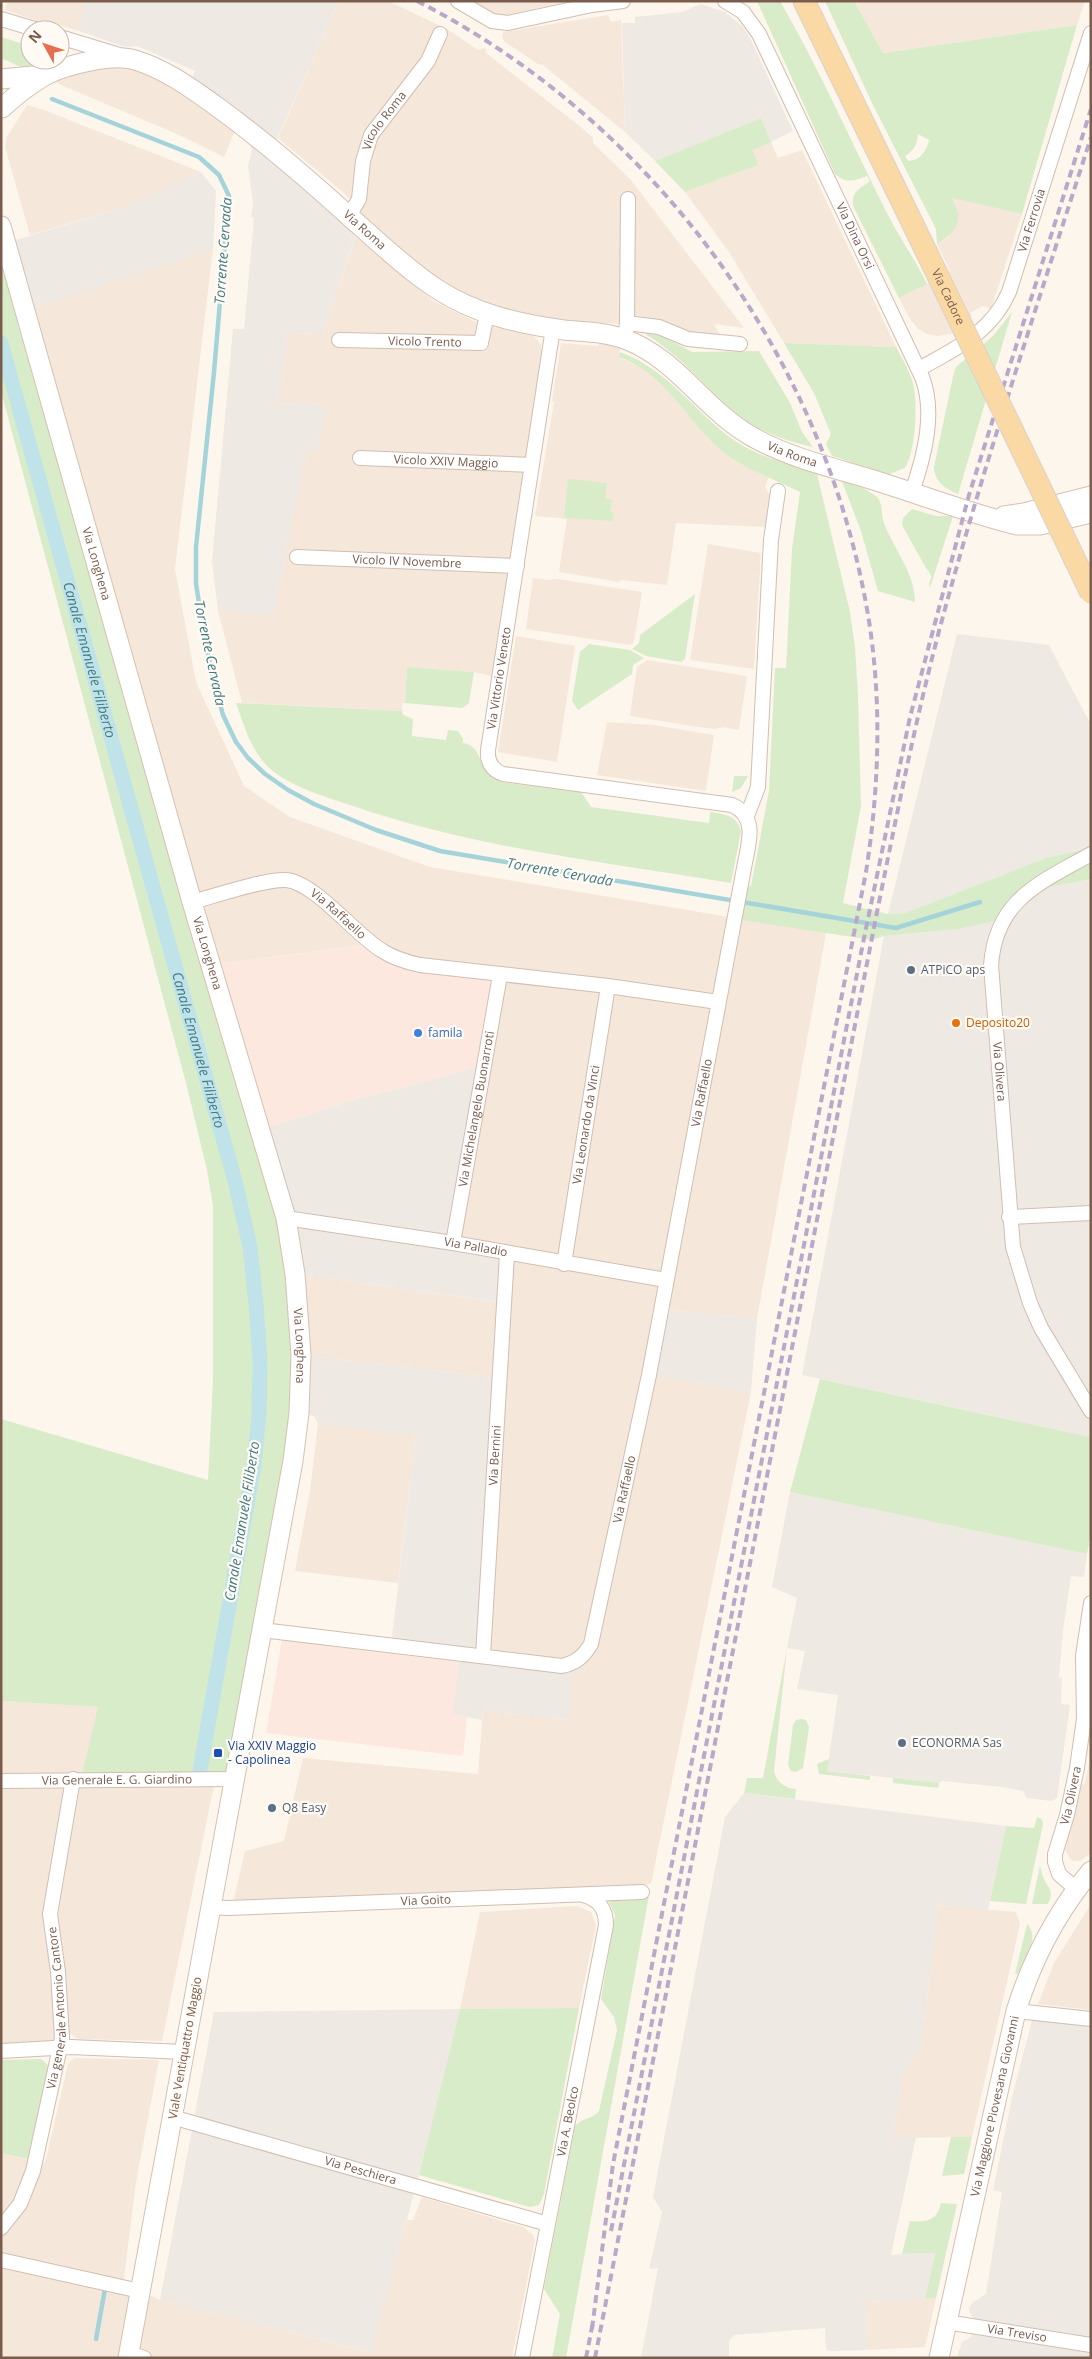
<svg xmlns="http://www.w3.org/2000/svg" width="1092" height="2359" font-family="'Open Sans',sans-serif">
  <rect width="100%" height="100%" fill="#fdf6ec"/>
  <g fill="#f5e8da">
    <polygon points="8,1 85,1 79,31 53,23 52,26 5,10"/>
    <polygon points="339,1 388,1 447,29 478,50 485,48 486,53 581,127 593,138 593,143 631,180 744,328 714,324 720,335 689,332 663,320 642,319 642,316 621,315 620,324 549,319 476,301 448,287 418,264 370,224 345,194 278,138"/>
    <polygon points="474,1 571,1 502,16 496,15"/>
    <polygon points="854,1 1085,1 1077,25 883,53"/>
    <polygon points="608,15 611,22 621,20 625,132 543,65 538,64 505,42 502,38 503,32"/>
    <polygon points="119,58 219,108 234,133 224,157 177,134 61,85 47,75"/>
    <polygon points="27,105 44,110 201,172 121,208 30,235 5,147 7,137"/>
    <polygon points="771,142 778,158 802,150 896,347 784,343 729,252 685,192 758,165 753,149"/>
    <polygon points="951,197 1022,214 991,309 983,306 971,312 971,323 950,334 937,336 927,334 918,329 910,319 899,298 950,271 937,244 949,237 958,211"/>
    <polygon points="356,235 433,301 480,324 534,336 541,345 542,352 491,676 474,672 407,667 405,703 402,703 402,711 242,703 218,611 274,614 306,452 327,405 278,403 288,333 322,334"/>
    <polygon points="213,249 175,569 196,682 244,786 290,817 430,867 826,933 757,1319 661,1309 650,1375 751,1392 651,1884 233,1903 245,1851 284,1841 303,1758 478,1774 483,1711 570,1720 483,1656 500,1378 301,1355 295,1274 504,1303 453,1243 500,975 420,965 371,944 211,965 25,310"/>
    <polygon points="601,342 620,348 619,357 650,372 664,384 699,427 750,468 769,477 765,487 771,497 766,527 676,523 667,585 621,580 620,582 559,572 567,519 535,516 554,402 552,401 561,343 598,346"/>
    <polygon points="708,544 761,553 754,669 690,660"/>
    <polygon points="533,578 549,580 557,579 642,592 634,642 630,645 526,629"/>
    <polygon points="516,636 575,646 557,762 498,752"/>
    <polygon points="647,660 747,676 739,730 723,727 715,729 692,726 630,716 637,667"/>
    <polygon points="607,722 653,725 714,735 706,791 597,775"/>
    <polygon points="318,1424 416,1434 398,1583 295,1571 310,1491"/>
    <polygon points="1,1701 98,1707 86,1773 193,1772 203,1780 215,1780 162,2041 78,2039 71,2034 53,2042 1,2043"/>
    <polygon points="1091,1753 1091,1853 1080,1861 1072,1861 1065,1850 1079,1787 1085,1783"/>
    <polygon points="1091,1904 1091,2010 1038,2004 1054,1963"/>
    <polygon points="933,1905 1016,1912 1020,1924 972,2137 893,2138 903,2075 921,2045 938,1915"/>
    <polygon points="577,1906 591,1912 596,1925 579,2008 460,2009 480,1912"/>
    <polygon points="74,2058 159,2060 136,2182 123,2286 140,2291 160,2300 370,2352 407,2220 413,2220 422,2197 523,2227 533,2235 535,2240 512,2358 1,2358 1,2153 45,2163 68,2064"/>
    <polygon points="936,2298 925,2347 868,2350 867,2302"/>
  </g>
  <g fill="#fde8e0">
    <polygon points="372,944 381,951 500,975 484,1067 474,1068 375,1095 367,1096 260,1130 211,965"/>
    <polygon points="282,1640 459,1662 452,1714 467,1717 463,1756 266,1733"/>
  </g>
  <g fill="#efe9e4">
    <polygon points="85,1 339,1 276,141 359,225 322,334 288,333 278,403 327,405 317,452 306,452 274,615 218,611 212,561 233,329 244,329 254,218 251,217 253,203 248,167 252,149 241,124 189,86 195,71 137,46 125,47 79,31"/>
    <polygon points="701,4 725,12 742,26 750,38 793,131 771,142 761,118 655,161 625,132 622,23 635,23 635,17 682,12"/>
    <polygon points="201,172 216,191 213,249 25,310 6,243 121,208"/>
    <polygon points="957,634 1049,645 1091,725 1091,848 1046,858 905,913 888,914"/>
    <polygon points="1091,879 1091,1437 802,1375 884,936 959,929 1028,891"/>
    <polygon points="484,1067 453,1243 507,1254 505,1303 295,1274 260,1130 367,1096 375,1095 474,1068"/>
    <polygon points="661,1309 757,1319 751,1392 649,1375"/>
    <polygon points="301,1355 500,1378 483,1656 572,1664 570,1720 483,1711 482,1720 452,1714 460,1654 391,1645 416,1435 318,1424 314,1416 299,1413"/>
    <polygon points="790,1492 1087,1554 1084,1577 1071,1576 1063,1630 1059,1677 1062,1678 1061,1704 1070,1705 1057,1798 1052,1801 1026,1798 1023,1791 1002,1787 942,1781 939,1783 827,1771 838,1695 797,1689 805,1651 787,1648 797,1598 772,1587"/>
    <polygon points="744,1793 1006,1826 988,1910 934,1905 938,1915 921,2045 903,2075 893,2138 916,2137 891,2255 935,2252 925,2299 867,2302 868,2350 831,2351 826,2350 825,2328 734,2335 729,2341 729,2358 641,2358 658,2268 649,2269 662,2212 653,2197 725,1817"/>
    <polygon points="460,2009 419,2175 371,2352 160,2300 214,2012"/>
    <polygon points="1034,2013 1091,2019 1091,2358 957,2358 962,2342 971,2337 975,2320 970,2314 969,2308 972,2303 986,2294 1002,2192 993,2190 1013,2093"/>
  </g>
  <g fill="#d8ecc9" fill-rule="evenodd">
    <path d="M757,1H780C820,70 852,144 888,215C900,239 915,259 927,284L899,298L853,206C851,191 860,189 870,181L867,176C854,181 847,184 835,174Z"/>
    <path d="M825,1H854L883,53L1077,25L1022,214L952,198C953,202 957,207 958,212C960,228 949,237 937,244L936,229L872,103ZM918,134L929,140C927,150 920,161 908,161L905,156C914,150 917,145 918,134Z"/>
    <polygon points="1,37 30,46 30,60 57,60 25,69 1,58"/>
    <polygon points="761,118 771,142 753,150 758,165 685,192 655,161"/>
    <polygon points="1,258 279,1191 301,1355 233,1779 203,1780 193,1772 86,1773 83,1771 98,1707 1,1701 1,1419 208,1480 213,1380 213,1206 207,1170 187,1087 1,391"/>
    <path d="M1012,312L958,494C944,488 935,482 934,467L954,372L956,367L993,336Z"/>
    <path d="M647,333L663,336L692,352L759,351L790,403L802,432L813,447C785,441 758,431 736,413C704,387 681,355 645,334Z"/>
    <path d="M784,343L896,347C902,358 909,370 913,383C918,402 916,451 905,468L889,474L832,456L826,444L831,434L814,393Z"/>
    <path d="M620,352C668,369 695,413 735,441C749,450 765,457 781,462C793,466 806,468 817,474L850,612L855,647L858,696L861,806L843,903L888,914L905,913L1046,858L1091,848V879L1028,891L1003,919L959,929L884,936L872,940L735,919L741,885L751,886L769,791L775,668H786L792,549L800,492C774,479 737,466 716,446C682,413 666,375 619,357Z"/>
    <path d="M840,476C848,481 871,491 877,497C883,503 881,515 884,523C893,548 915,573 915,602L878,591L861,531Z"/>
    <polygon points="568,479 607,483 605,498 612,500 610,512 614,513 613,521 564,518"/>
    <path d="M912,509L936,516H953L930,588C927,577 937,581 926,568L902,525L903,518Z"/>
    <polygon points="695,594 685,659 681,662 646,656 632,649 639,643 640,635"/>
    <polygon points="589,644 630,650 644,658 633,665 632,674 578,710 572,701 580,652"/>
    <polygon points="407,667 474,672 469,703 462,708 405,703"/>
    <path d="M236,703L402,711L403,715L413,719L412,736L446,740L448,730L458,731L463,739V743C486,747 475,772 501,782L581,792L591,807L709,823L710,812C724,814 737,815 741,831L731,883C604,862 475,848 353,806C326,797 297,789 274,772C252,755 245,728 236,703Z"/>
    <polygon points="734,776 748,776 741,788 732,792"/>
    <polygon points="820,1379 1091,1437 1091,1533 1087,1554 790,1492"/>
    <path d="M787,1648L774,1771C777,1782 784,1788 796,1789L795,1799L744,1793L747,1778H763Z"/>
    <polygon points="801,1719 806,1720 809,1727 803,1768 796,1772 791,1771 788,1765 793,1725 796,1720"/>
    <polygon points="829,1759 827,1771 870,1776 870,1780 819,1774 817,1764"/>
    <polygon points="893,1778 939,1783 938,1788 893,1783"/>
    <polygon points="1037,1817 1042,1819 1043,1824 1026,1904 990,1901 1006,1826 1034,1828"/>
    <path d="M1040,1865C1041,1869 1042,1874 1043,1877C1048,1889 1055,1890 1048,1904H1032Z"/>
    <path d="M649,1895L566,2358H552L560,2314L544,2289L575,2126C582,2118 593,2119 599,2111L617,2030L614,2017L601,1999L615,1916L608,1899L611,1896Z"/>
    <path d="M1027,1924C1041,1937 1024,1960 1018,1974H1015Z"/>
    <polygon points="579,2008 544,2194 539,2205 530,2207 419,2175 460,2009"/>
    <polygon points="41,2059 47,2064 48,2068 28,2159 1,2153 1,2060"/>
    <polygon points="951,2137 972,2137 964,2174 942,2176"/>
    <path d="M941,2203L957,2204L936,2298L925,2299L935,2253L902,2254L910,2221C927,2222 937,2221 941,2203Z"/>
  </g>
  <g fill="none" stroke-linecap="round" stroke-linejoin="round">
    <g stroke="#a5d3da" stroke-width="4.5">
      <polyline points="52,99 199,157 219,175 229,196 214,372 196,547 196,584 204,634 213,678 223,715 236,742 248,758 265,774 288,790 314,804 376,830 440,851 896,928 980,902"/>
      <polyline points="96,2339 105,2289"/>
    </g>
    <path stroke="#bfe3e8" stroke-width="15" id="s1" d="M1,343L235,1181L250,1247L256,1303L260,1361L259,1414L254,1465L200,1770"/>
    <defs>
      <g id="street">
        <polyline points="458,1 492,21 508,23 592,5 623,1"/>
        <path id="s2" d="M725,1L743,12L759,34L922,377C936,413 924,457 912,492"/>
        <polyline points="1,19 38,30"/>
        <polyline points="60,37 119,55"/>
        <path id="s3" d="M349,216L359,199L363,161L371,135L428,61L440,34"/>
        <polyline points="627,323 659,327 688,339 740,344"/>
        <polyline points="625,339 627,323 628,199"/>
        <path id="s4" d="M339,340L481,343L487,314"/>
        <path id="s5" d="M919,369C956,348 991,333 1009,292L1091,33"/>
        <path id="s6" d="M360,458L532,465"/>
        <path id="s7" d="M297,557L517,566"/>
        <polyline points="747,816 758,787 771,540 778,491"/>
        <path id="s8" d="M1091,854C1040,883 996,899 991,965L1013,1247L1030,1303L1041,1328L1091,1411"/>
        <path id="s9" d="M192,902C215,896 264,879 286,880C314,882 355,934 381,950C393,958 406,962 420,965L608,986L718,1002"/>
        <polyline points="1009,1217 1091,1213"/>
        <path id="s10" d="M286,1218L453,1243L666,1280"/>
        <path id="s11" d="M453,1243L500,975"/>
        <path id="s12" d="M564,1264L608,986"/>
        <path id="s13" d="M262,1630L562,1666C576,1663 584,1656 591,1644L649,1375L744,868C748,845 759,817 732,805L503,774C492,770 487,762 488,750L553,328"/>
        <path id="s14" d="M483,1656L507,1254"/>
        <path id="s15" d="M1,1781L233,1779"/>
        <path id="s16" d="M1076,1889L1059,1874L1055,1862V1854L1067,1815L1077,1768L1084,1719L1083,1656L1091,1603"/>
        <path id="s17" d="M210,1907L227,1908L642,1892"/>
        <polyline points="1016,2011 1091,2019"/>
        <polyline points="1,2051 71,2047 184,2052"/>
        <path id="s18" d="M172,2117L548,2224"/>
        <path id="s19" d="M1,2228L20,2204L33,2171L62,2038L58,1972L50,1914L73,1779"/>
        <polyline points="1,2260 140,2291"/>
        <path id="s20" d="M946,2322L1091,2345"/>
        <polyline points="129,2353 144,2358"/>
        <path id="s21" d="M522,2358L606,1925C606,1909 599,1899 583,1895"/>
      </g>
      <g id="secondary">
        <polyline points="1,79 43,75"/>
        <path id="s22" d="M2,108C15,96 29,85 44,76C65,65 113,53 135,60C165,69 191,88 216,106C263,140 308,179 351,218C379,242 406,269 437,289C475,314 519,324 564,330C585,332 607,332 627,340C678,360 705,410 751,436C790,459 840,469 883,483C927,497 972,514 1017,525H1040L1091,513"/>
        <path id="s23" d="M1,226L192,902L286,1218L295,1274L301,1355L299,1413L293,1461L128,2358"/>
        <polyline points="1004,516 1024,513 1091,496"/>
        <path id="s24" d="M939,2358L1016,2011C1032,1960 1056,1913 1091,1871"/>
      </g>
      <polyline id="primary" points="804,1 926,251"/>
    </defs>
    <use href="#street" stroke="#d1beb0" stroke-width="16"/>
    <use href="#secondary" stroke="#d6c0b0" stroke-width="21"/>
    <use href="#primary" stroke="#dad1cd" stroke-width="23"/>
    <use href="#street" stroke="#fff" stroke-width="14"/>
    <use href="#secondary" stroke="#fff" stroke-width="19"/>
    <use href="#primary" stroke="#fbd9a5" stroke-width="21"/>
    <g stroke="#b9a8c9" stroke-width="4" stroke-dasharray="8 5" stroke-linecap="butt">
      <path d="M417,1C654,122 827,359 869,621C882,704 879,789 866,872L613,2164L592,2329"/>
      <polyline points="611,2231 864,938 910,717 969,495 1091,109"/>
      <polyline points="586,2358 593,2322"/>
      <path d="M595,2358L877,912C897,814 916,716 942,620C986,457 1040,297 1091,137"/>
    </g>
    <defs>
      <g id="primary-bridge">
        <path id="s25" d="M926,251L1091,593"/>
      </g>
    </defs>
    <use href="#primary-bridge" stroke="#dad1cd" stroke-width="23" stroke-linecap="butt"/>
    <use href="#primary-bridge" stroke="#fbd9a5" stroke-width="21"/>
  </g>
  <g fill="#5c6f8a" stroke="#fffaf3" stroke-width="2">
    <circle cx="911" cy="970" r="5"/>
    <circle cx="902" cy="1743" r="5"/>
    <circle cx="272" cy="1808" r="5"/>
  </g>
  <circle fill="#e8710a" stroke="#fffaf3" stroke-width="2" cx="956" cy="1023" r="5"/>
  <circle fill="#3f7fe0" stroke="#fffaf3" stroke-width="2" cx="418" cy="1033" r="5"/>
  <rect fill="#1a4fb4" stroke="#fffaf3" stroke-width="2" x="213" y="1748" width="10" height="10" rx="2.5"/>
  <g text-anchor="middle" stroke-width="4.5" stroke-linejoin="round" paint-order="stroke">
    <g font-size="12" fill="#7a5c4d" stroke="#fffaf3">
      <text dy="4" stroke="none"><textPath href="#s3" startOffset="104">Vicolo Roma</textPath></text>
      <text dy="4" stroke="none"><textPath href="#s5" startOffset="196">Via Ferrovia</textPath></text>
      <text dy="4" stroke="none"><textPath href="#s22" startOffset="434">Via Roma</textPath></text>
      <text dy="4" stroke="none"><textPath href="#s2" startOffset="272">Via Dina Orsi</textPath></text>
      <text dy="4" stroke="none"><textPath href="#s25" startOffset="51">Via Cadore</textPath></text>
      <text dy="4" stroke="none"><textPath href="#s4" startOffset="86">Vicolo Trento</textPath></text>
      <text dy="4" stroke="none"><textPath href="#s22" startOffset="929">Via Roma</textPath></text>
      <text dy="4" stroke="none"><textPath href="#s6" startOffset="86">Vicolo XXIV Maggio</textPath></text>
      <text dy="4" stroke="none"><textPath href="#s7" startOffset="110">Vicolo IV Novembre</textPath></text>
      <text dy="4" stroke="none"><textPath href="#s23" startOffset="351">Via Longhena</textPath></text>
      <text dy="4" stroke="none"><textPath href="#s13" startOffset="1536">Via Vittorio Veneto</textPath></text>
      <text dy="4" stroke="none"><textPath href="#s9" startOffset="160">Via Raffaello</textPath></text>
      <text dy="4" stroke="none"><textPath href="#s23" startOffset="756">Via Longhena</textPath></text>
      <text dy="4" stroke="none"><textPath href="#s8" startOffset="265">Via Olivera</textPath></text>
      <text dy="4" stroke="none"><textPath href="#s13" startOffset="902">Via Raffaello</textPath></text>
      <text dy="4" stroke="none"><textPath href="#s11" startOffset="136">Via Michelangelo Buonarroti</textPath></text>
      <text dy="4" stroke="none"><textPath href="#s12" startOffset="141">Via Leonardo da Vinci</textPath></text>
      <text dy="4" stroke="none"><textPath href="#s10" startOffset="192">Via Palladio</textPath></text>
      <text dy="4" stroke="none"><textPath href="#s23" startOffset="1161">Via Longhena</textPath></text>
      <text dy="4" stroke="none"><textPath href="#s14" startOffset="201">Via Bernini</textPath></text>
      <text dy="4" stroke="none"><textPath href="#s13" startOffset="498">Via Raffaello</textPath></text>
      <text dy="4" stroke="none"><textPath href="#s15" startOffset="116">Via Generale E. G. Giardino</textPath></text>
      <text dy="4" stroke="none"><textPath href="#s16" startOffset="104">Via Olivera</textPath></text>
      <text dy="4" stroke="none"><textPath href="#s17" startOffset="216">Via Goito</textPath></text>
      <text dy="4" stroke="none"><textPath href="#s19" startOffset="232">Via generale Antonio Cantore</textPath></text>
      <text transform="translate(185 2048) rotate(-80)" y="4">Viale Ventiquattro Maggio</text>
      <text dy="4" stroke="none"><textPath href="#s24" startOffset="258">Via Maggiore Piovesana Giovanni</textPath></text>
      <text dy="4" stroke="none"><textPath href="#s21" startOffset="241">Via A. Beolco</textPath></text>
      <text dy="4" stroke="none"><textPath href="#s18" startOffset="196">Via Peschiera</textPath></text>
      <text dy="4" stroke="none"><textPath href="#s20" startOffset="72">Via Treviso</textPath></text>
    </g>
    <g font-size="12" fill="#4e5e75" stroke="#fffaf3" text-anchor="start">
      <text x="921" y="974">ATPiCO aps</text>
      <text x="912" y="1747">ECONORMA Sas</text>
      <text x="282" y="1812">Q8 Easy</text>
    </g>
    <g font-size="12" fill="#c56008" stroke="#fffaf3" text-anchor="start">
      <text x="966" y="1027">Deposito20</text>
    </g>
    <g font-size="12" fill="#366cbe" stroke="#fffaf3" text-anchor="start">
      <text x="428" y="1037">famila</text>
    </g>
    <g font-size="12" fill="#164399" stroke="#fffaf3" text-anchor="start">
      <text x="228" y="1750">Via XXIV Maggio<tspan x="228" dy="14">- Capolinea</tspan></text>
    </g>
    <g font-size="14" font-style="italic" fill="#437c86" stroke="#fffaf3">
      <text transform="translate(223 251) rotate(-86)" y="5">Torrente Cervada</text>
      <text transform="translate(210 653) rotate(78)" y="5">Torrente Cervada</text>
      <text dy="5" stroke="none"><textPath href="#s1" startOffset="329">Canale Emanuele Filiberto</textPath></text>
      <text transform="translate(560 872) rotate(10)" y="5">Torrente Cervada</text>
      <text dy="5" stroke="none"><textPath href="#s1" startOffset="734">Canale Emanuele Filiberto</textPath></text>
      <text transform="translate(242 1521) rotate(-81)" y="5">Canale Emanuele Filiberto</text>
    </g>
  </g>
  <rect width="1092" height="2359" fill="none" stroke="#7a5c4d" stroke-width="5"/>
  <g transform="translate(45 45) rotate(310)"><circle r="24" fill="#fffaf3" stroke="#cabbb1"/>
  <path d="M0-4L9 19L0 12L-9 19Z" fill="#e76f51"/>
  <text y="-8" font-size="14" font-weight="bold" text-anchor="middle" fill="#7a5c4d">N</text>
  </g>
</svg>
